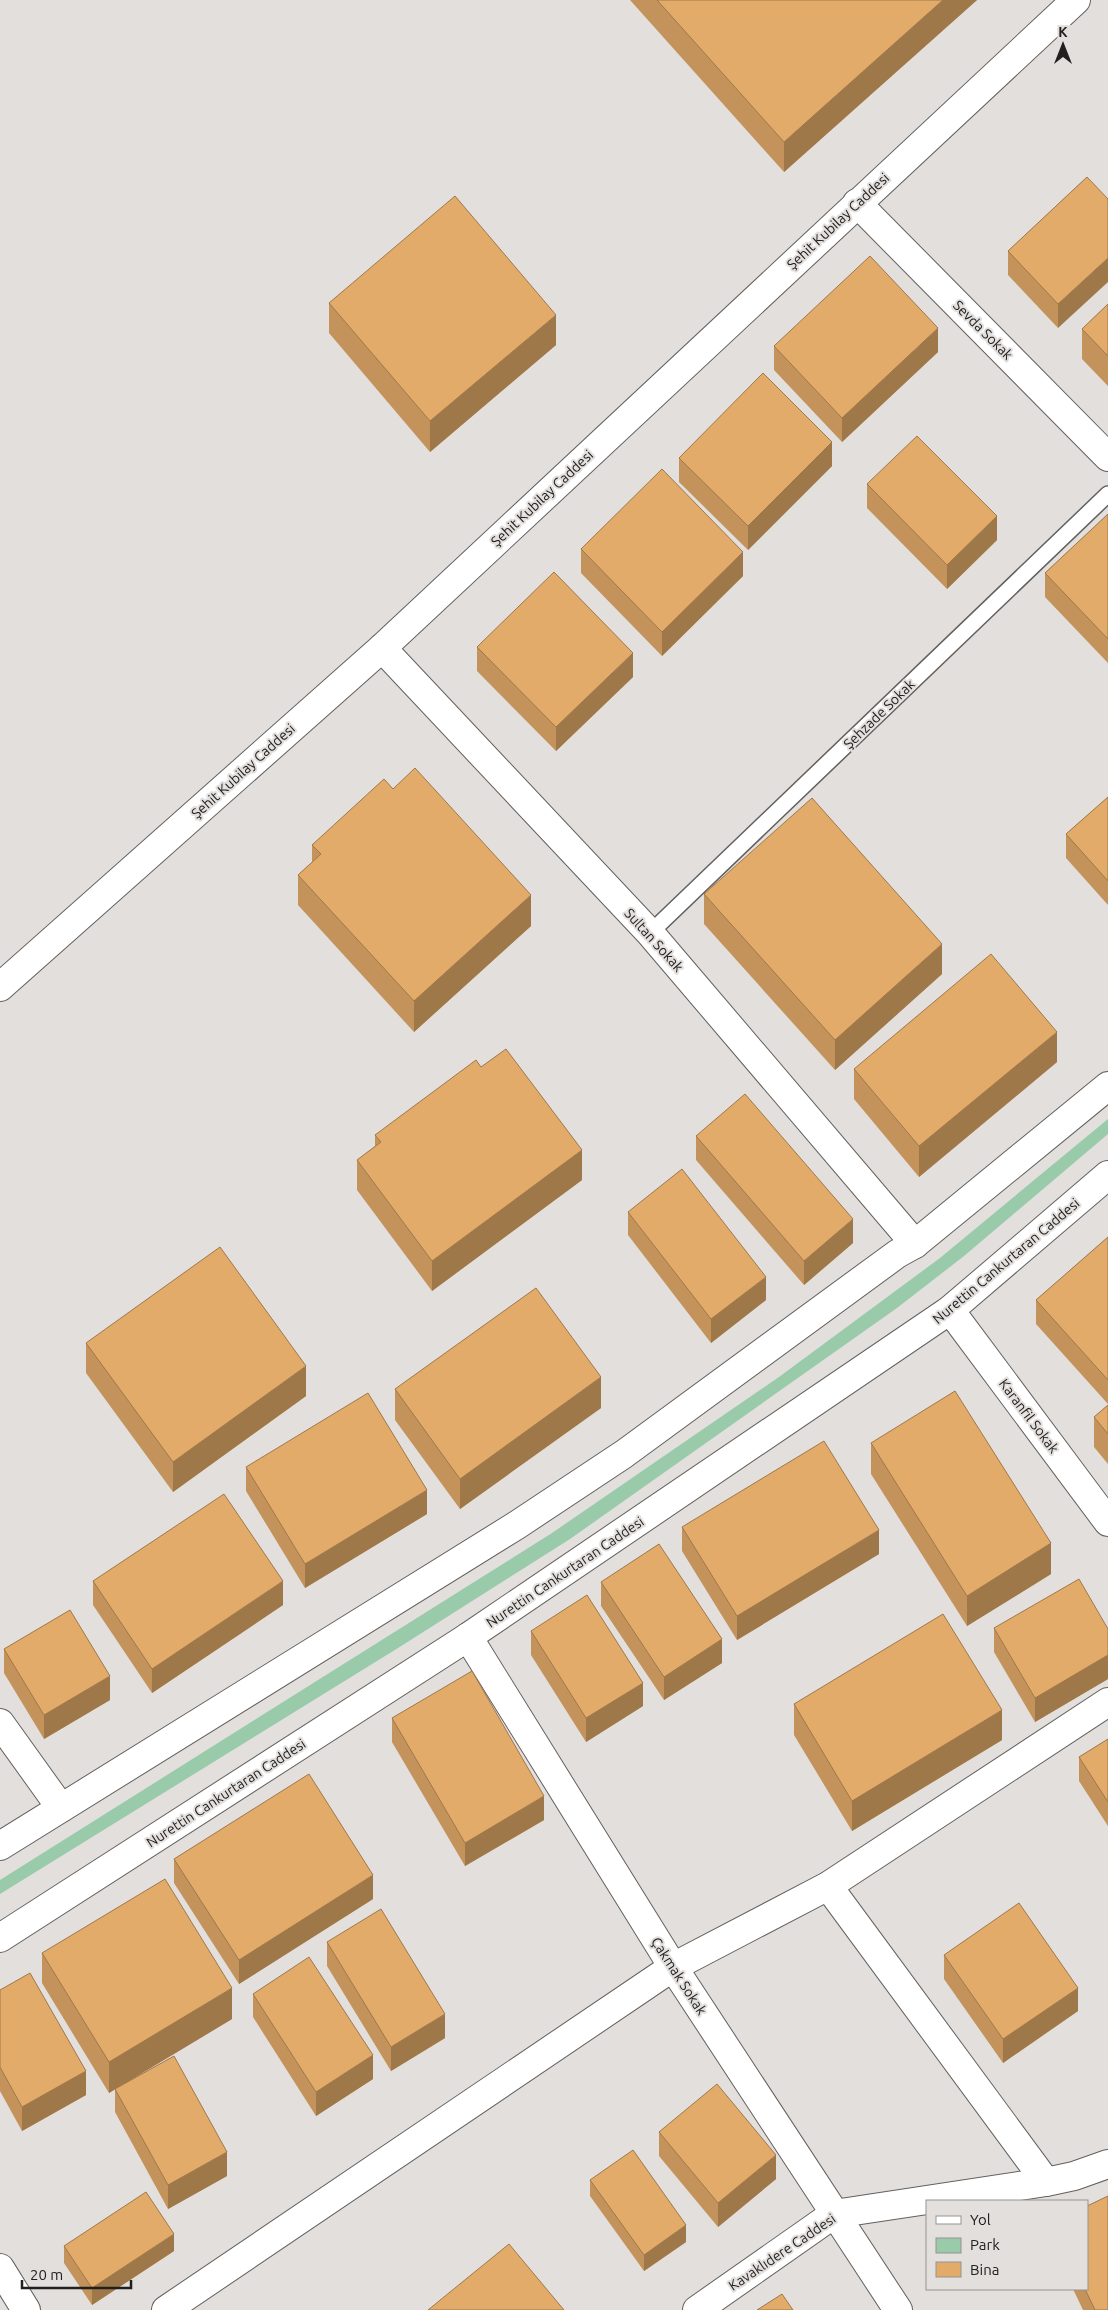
<svg xmlns="http://www.w3.org/2000/svg" width="1108" height="2310" font-family="Ubuntu,sans-serif">
  <rect width="100%" height="100%" fill="#e2dfdd"/>
  <polygon fill="#99caa9" points="1108,1119 1108,1134 964,1256 897,1308 570,1539 398,1648 0,1894 0,1880 552,1533 779,1377 940,1258"/>
  <g fill="none" stroke-linecap="round" stroke-linejoin="round">
    <defs>
      <polyline id="service" points="650,933 1108,494"/>
      <g id="minor">
        <polyline points="857,203 1108,457"/>
        <polyline points="382,648 650,933 915,1244"/>
        <polyline points="950,1310 1108,1522"/>
        <polyline points="468,1637 673,1967 898,2310"/>
        <polyline points="0,1723 61,1808"/>
        <polyline points="828,1886 1046,2182"/>
        <polyline points="166,2310 673,1967 828,1886 1108,1702"/>
      </g>
      <g id="tertiary">
        <polyline points="0,987 382,648 1076,0"/>
        <polyline points="0,1846 517,1525 624,1454 897,1254 915,1244 1108,1086"/>
        <polyline points="0,1938 468,1637 950,1310 1108,1175"/>
        <polyline points="0,2268 26,2310"/>
        <polyline points="697,2310 834,2214 1046,2182 1074,2176 1108,2164"/>
      </g>
    </defs>
    <use href="#service" stroke="#63605e" stroke-width="18"/>
    <use href="#minor" stroke="#63605e" stroke-width="30"/>
    <use href="#tertiary" stroke="#63605e" stroke-width="30"/>
    <use href="#service" stroke="#fff" stroke-width="15"/>
    <use href="#minor" stroke="#fff" stroke-width="28"/>
    <use href="#tertiary" stroke="#fff" stroke-width="28"/>
  </g>
  <g fill="#c3935b">
    <polygon points="630,0 977,0 784,172"/>
    <polygon points="1087,177 1058,328 1008,275 1008,251"/>
    <polygon points="329,303 556,345 430,452 329,333"/>
    <polygon points="1108,304 1108,386 1082,359 1082,329"/>
    <polygon points="774,346 938,352 842,442 774,370"/>
    <polygon points="679,458 832,466 748,550 679,482"/>
    <polygon points="867,484 997,540 947,589 867,508"/>
    <polygon points="1108,514 1108,663 1045,597 1045,573"/>
    <polygon points="581,549 743,576 662,656 581,573"/>
    <polygon points="477,647 633,677 556,751 477,671"/>
    <polygon points="393,789 531,926 414,1032 298,905 298,875 312,862 312,845"/>
    <polygon points="1108,797 1108,905 1066,858 1066,834"/>
    <polygon points="704,894 942,974 835,1070 704,924"/>
    <polygon points="1057,1062 919,1177 854,1099 854,1069"/>
    <polygon points="481,1067 582,1180 432,1291 357,1190 357,1160 375,1146 375,1135"/>
    <polygon points="696,1136 853,1243 804,1285 696,1160"/>
    <polygon points="628,1212 766,1300 711,1343 628,1235"/>
    <polygon points="1108,1237 1108,1404 1036,1324 1036,1300"/>
    <polygon points="86,1343 306,1396 173,1492 86,1373"/>
    <polygon points="395,1389 601,1408 460,1509 395,1420"/>
    <polygon points="1108,1405 1108,1464 1094,1447 1094,1417"/>
    <polygon points="871,1443 1051,1574 967,1626 871,1474"/>
    <polygon points="246,1467 427,1514 305,1588 246,1491"/>
    <polygon points="682,1527 879,1554 737,1640 682,1551"/>
    <polygon points="93,1581 283,1605 152,1693 93,1605"/>
    <polygon points="601,1582 722,1663 664,1700 601,1606"/>
    <polygon points="994,1628 1108,1629 1108,1679 1035,1722 994,1652"/>
    <polygon points="531,1631 643,1706 586,1742 531,1655"/>
    <polygon points="4,1649 110,1700 44,1739 4,1673"/>
    <polygon points="794,1704 1002,1740 852,1831 794,1735"/>
    <polygon points="392,1718 544,1820 465,1866 392,1742"/>
    <polygon points="1108,1739 1108,1826 1079,1781 1079,1757"/>
    <polygon points="174,1859 373,1899 239,1984 174,1883"/>
    <polygon points="327,1942 445,2038 391,2071 327,1966"/>
    <polygon points="42,1953 232,2019 119,2087 227,2176 168,2209 115,2112 115,2089 109,2093 42,1983"/>
    <polygon points="944,1955 1078,2011 1003,2063 944,1979"/>
    <polygon points="0,1990 86,2095 22,2131 0,2091"/>
    <polygon points="253,1994 373,2079 316,2116 253,2017"/>
    <polygon points="659,2132 776,2179 718,2227 659,2156"/>
    <polygon points="590,2180 686,2242 644,2271 590,2196"/>
    <polygon points="64,2246 174,2251 92,2305 64,2263"/>
    <polygon points="1073,2289 1087,2289 1108,2310 1083,2310"/>
  </g>
  <g fill="#9f784a">
    <polygon points="943,0 977,0 784,172 784,142"/>
    <polygon points="1108,258 1108,282 1058,328 1058,304"/>
    <polygon points="556,315 556,345 430,452 430,421"/>
    <polygon points="938,328 938,352 842,442 842,418"/>
    <polygon points="832,442 832,466 748,550 748,526"/>
    <polygon points="997,516 997,540 947,589 947,565"/>
    <polygon points="743,552 743,576 662,656 662,632"/>
    <polygon points="633,653 633,677 556,751 556,727"/>
    <polygon points="531,895 531,926 414,1032 414,1001"/>
    <polygon points="942,944 942,974 835,1070 835,1040"/>
    <polygon points="1057,1032 1057,1062 919,1177 919,1146"/>
    <polygon points="582,1150 582,1180 432,1291 432,1261"/>
    <polygon points="853,1219 853,1243 804,1285 804,1261"/>
    <polygon points="766,1277 766,1300 711,1343 711,1319"/>
    <polygon points="306,1366 306,1396 173,1492 173,1462"/>
    <polygon points="601,1377 601,1408 460,1509 460,1479"/>
    <polygon points="427,1490 427,1514 305,1588 305,1564"/>
    <polygon points="879,1530 879,1554 737,1640 737,1616"/>
    <polygon points="1051,1543 1051,1574 967,1626 967,1596"/>
    <polygon points="283,1581 283,1605 152,1693 152,1669"/>
    <polygon points="722,1639 722,1663 664,1700 664,1677"/>
    <polygon points="1108,1655 1108,1679 1035,1722 1035,1698"/>
    <polygon points="110,1676 110,1700 44,1739 44,1715"/>
    <polygon points="643,1683 643,1706 586,1742 586,1718"/>
    <polygon points="1002,1710 1002,1740 852,1831 852,1801"/>
    <polygon points="544,1796 544,1820 465,1866 465,1843"/>
    <polygon points="373,1875 373,1899 239,1984 239,1960"/>
    <polygon points="232,1988 232,2019 109,2093 109,2062"/>
    <polygon points="1078,1988 1078,2011 1003,2063 1003,2039"/>
    <polygon points="445,2014 445,2038 391,2071 391,2047"/>
    <polygon points="373,2055 373,2079 316,2116 316,2092"/>
    <polygon points="86,2071 86,2095 22,2131 22,2107"/>
    <polygon points="227,2152 227,2176 168,2209 168,2185"/>
    <polygon points="776,2155 776,2179 718,2227 718,2203"/>
    <polygon points="686,2225 686,2242 644,2271 644,2255"/>
    <polygon points="174,2234 174,2251 92,2305 92,2288"/>
  </g>
  <g fill="#e3ab6a" stroke="#9f784a">
    <polygon points="657,0 943,0 784,142"/>
    <polygon points="1087,177 1108,199 1108,258 1058,304 1008,251"/>
    <polygon points="455,196 556,315 430,421 329,303"/>
    <polygon points="870,256 938,328 842,418 774,346"/>
    <polygon points="1108,304 1108,356 1082,329"/>
    <polygon points="763,373 832,442 748,526 679,458"/>
    <polygon points="917,436 997,516 947,565 867,484"/>
    <polygon points="662,469 743,552 662,632 581,549"/>
    <polygon points="1108,514 1108,639 1045,573"/>
    <polygon points="554,572 633,653 556,727 477,647"/>
    <polygon points="415,768 531,895 414,1001 298,875 321,854 312,845 384,779 393,789"/>
    <polygon points="1108,797 1108,881 1066,834"/>
    <polygon points="812,798 942,944 835,1040 704,894"/>
    <polygon points="991,954 1057,1032 919,1146 854,1069"/>
    <polygon points="506,1049 582,1150 432,1261 357,1160 381,1142 375,1135 476,1060 481,1067"/>
    <polygon points="745,1094 853,1219 804,1261 696,1136"/>
    <polygon points="682,1169 766,1277 711,1319 628,1212"/>
    <polygon points="1108,1237 1108,1380 1036,1300"/>
    <polygon points="220,1247 306,1366 173,1462 86,1343"/>
    <polygon points="536,1288 601,1377 460,1479 395,1389"/>
    <polygon points="955,1391 1051,1543 967,1596 871,1443"/>
    <polygon points="368,1393 427,1490 305,1564 246,1467"/>
    <polygon points="1108,1405 1108,1434 1094,1417"/>
    <polygon points="824,1441 879,1530 737,1616 682,1527"/>
    <polygon points="224,1494 283,1581 152,1669 93,1581"/>
    <polygon points="659,1544 722,1639 664,1677 601,1582"/>
    <polygon points="1079,1579 1108,1629 1108,1655 1035,1698 994,1628"/>
    <polygon points="587,1595 643,1683 586,1718 531,1631"/>
    <polygon points="70,1610 110,1676 44,1715 4,1649"/>
    <polygon points="943,1614 1002,1710 852,1801 794,1704"/>
    <polygon points="472,1671 544,1796 465,1843 392,1718"/>
    <polygon points="1108,1739 1108,1802 1079,1757"/>
    <polygon points="309,1774 373,1875 239,1960 174,1859"/>
    <polygon points="165,1879 232,1988 109,2062 42,1953"/>
    <polygon points="1019,1903 1078,1988 1003,2039 944,1955"/>
    <polygon points="381,1909 445,2014 391,2047 327,1942"/>
    <polygon points="309,1957 373,2055 316,2092 253,1994"/>
    <polygon points="30,1973 86,2071 22,2107 0,2067 0,1990"/>
    <polygon points="174,2056 227,2152 168,2185 115,2089"/>
    <polygon points="717,2084 776,2155 718,2203 659,2132"/>
    <polygon points="633,2150 686,2225 644,2255 590,2180"/>
    <polygon points="146,2192 174,2234 92,2288 64,2246"/>
    <polygon points="1108,2196 1108,2310 1095,2310 1085,2289 1087,2289 1087,2206"/>
    <polygon points="509,2244 564,2310 428,2310"/>
    <polygon points="782,2294 793,2310 757,2310"/>
  </g>
  <g text-anchor="middle" stroke-width="4" stroke-linejoin="round" paint-order="stroke">
    <g font-size="14" fill="#21201f" stroke="#e2dfdd">
      <text transform="translate(838 221) rotate(-43)" y="5">Şehit Kubilay Caddesi</text>
      <text transform="translate(983 330) rotate(45)" y="5">Sevda Sokak</text>
      <text transform="translate(542 498) rotate(-43)" y="5">Şehit Kubilay Caddesi</text>
      <text transform="translate(879 714) rotate(-44)" y="5">Şehzade Sokak</text>
      <text transform="translate(243 771) rotate(-42)" y="5">Şehit Kubilay Caddesi</text>
      <text transform="translate(654 940) rotate(48)" y="5">Sultan Sokak</text>
      <text transform="translate(1006 1261) rotate(-40)" y="5">Nurettin Cankurtaran Caddesi</text>
      <text transform="translate(1029 1416) rotate(53)" y="5">Karanfil Sokak</text>
      <text transform="translate(565 1572) rotate(-34)" y="5">Nurettin Cankurtaran Caddesi</text>
      <text transform="translate(226 1793) rotate(-33)" y="5">Nurettin Cankurtaran Caddesi</text>
      <text transform="translate(679 1976) rotate(57)" y="5">Çakmak Sokak</text>
      <text transform="translate(782 2252) rotate(-34)" y="5">Kavaklıdere Caddesi</text>
    </g>
  </g>
  <rect x="926" y="2200" width="162" height="90" fill="#e2dfdd" stroke="#959391"/>
  <rect x="936" y="2216" width="25" height="8" fill="#ffffff" stroke="#959391"/>
  <text x="970" y="2225" font-size="15" fill="#21201f">Yol</text>
  <rect x="936" y="2238" width="25" height="15" fill="#99caa9" stroke="#959391"/>
  <text x="970" y="2250" font-size="15" fill="#21201f">Park</text>
  <rect x="936" y="2262" width="25" height="15" fill="#e3ab6a" stroke="#959391"/>
  <text x="970" y="2275" font-size="15" fill="#21201f">Bina</text>
  <g transform="translate(1063 45)" stroke="#e2dfdd" stroke-width="4" paint-order="stroke">
  <path d="M0-4L9 19L0 12L-9 19Z" fill="#21201f"/>
  <text y="-8" font-size="14" font-weight="bold" text-anchor="middle" fill="#21201f">K</text>
  </g>
  <path d="M22 2280v8h109v-8" fill="none" stroke="#21201f" stroke-width="2.5"/>
  <text x="30" y="2280" font-size="15" fill="#21201f" stroke="#e2dfdd" stroke-width="4" paint-order="stroke">20 m</text>
</svg>
